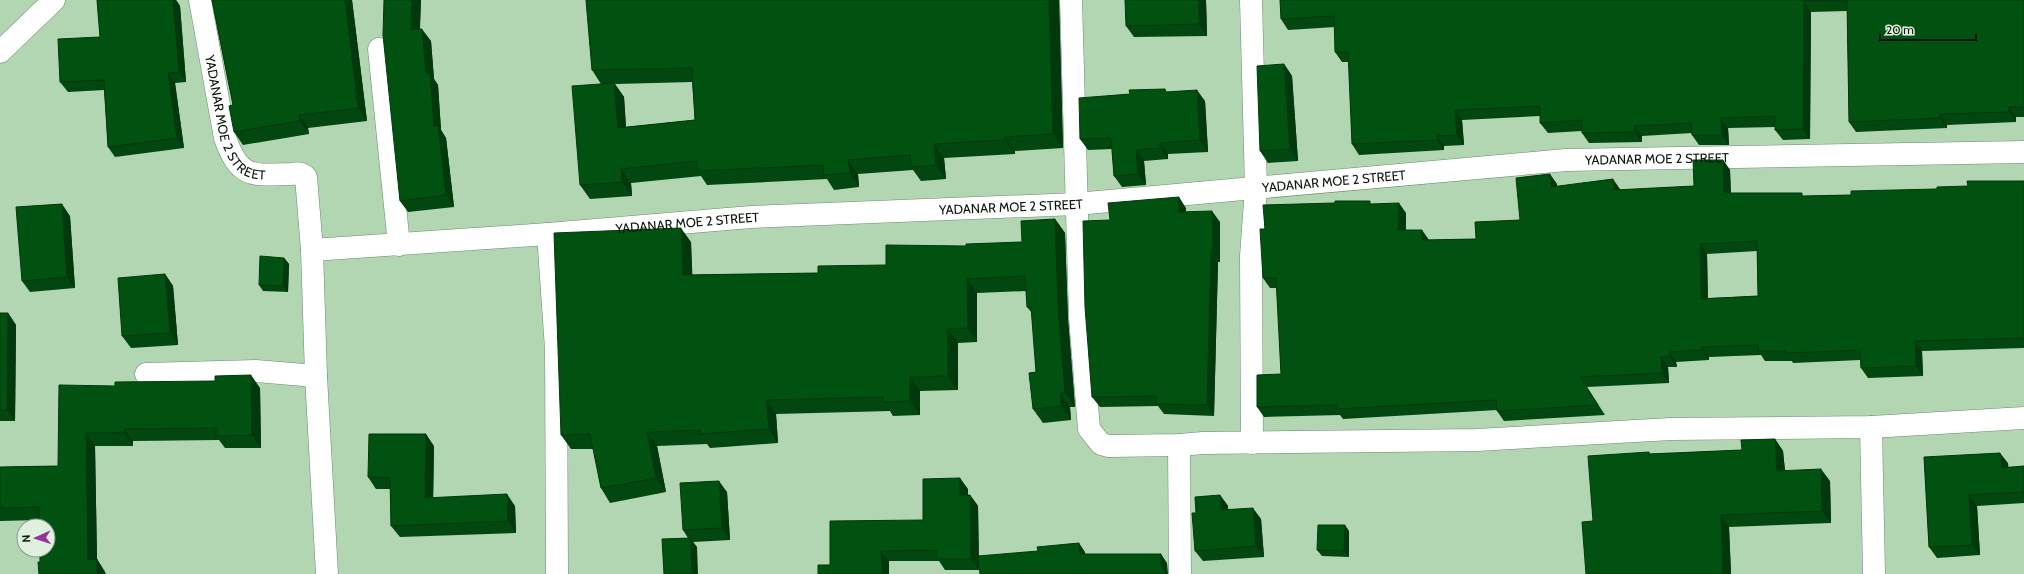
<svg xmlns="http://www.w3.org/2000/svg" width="2024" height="574" font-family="Cabin,sans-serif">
  <rect width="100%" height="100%" fill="#b2d5b2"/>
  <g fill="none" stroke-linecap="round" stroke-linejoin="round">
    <defs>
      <g id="minor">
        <path id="s1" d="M200,0L225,138C240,179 251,175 291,174C297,173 301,172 306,177L312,250L548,234L751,217L1076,204L1566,160L2024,152"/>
        <polyline points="1071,0 1080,318 1089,429 1101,444 1109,446 1179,445 1203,443 1477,440 1671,429 1871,427 2024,418"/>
        <polyline points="1251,0 1256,188 1251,256 1252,443"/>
        <polyline points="379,49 399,245"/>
        <polyline points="0,52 54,0"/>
        <polyline points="548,234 556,349 557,574"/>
        <polyline points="312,250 316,376 327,574"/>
        <polyline points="146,374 256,371 316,376"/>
        <polyline points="1871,427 1874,574"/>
        <polyline points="1179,445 1180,574"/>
      </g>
    </defs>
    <use href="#minor" stroke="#6b8c6c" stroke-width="23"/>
    <use href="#minor" stroke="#fff" stroke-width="22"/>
  </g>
  <g fill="#01470f" fill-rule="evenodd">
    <polygon points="97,0 176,0 180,6 186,82 175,83 184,148 115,157 108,147 104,90 68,92 60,82 100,37"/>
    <polygon points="212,0 352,0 367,121 308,128 309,134 243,145 234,132 233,105"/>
    <polygon points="384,0 421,0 420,30 431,41 434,79 438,85 441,130 446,138 454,207 408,212 400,201"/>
    <path d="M586,0H1059L1063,148L1015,151V154L944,158L946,179L921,181L913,170L858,174L859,187L834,190L827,179L707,185L701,176L631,183L632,196L590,199L580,185L601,84L592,70ZM692,82L695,120L626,127L624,97L615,84Z"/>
    <polygon points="1206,0 1207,36 1134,37 1126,26"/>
    <polygon points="1280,0 2024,0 2024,117 2016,117 2016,122 1947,125 1947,128 1856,132 1849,122 1847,11 1811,12 1810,139 1783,140 1775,130 1775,127 1728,128 1729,145 1699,145 1692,135 1692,133 1642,136 1642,142 1589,143 1582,133 1582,131 1548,133 1540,123 1540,116 1462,120 1464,145 1444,146 1444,150 1359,155 1352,144 1349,62 1342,62 1335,52 1335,27 1288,30 1281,19"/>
    <polygon points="1284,64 1292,76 1298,161 1268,163 1260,151"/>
    <polygon points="1168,92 1205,101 1208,152 1168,154 1168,159 1144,161 1146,185 1122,187 1114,176 1112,149 1088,150 1080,139"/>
    <path d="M1723,160L1730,170L1731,193L1804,196L1851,195L1937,189L1968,186L2024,181V348L1922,351L1923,376L1868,378L1861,368L1860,360L1793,363L1792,361H1765L1761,355L1709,357V360L1676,362L1677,367H1668L1669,383L1587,387L1605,415L1504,421L1497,411V410L1343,419L1340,415L1264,417L1257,407L1281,374L1277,288H1270L1263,278L1265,229L1372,204L1406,213V230L1429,240L1476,239L1520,220L1557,184V186L1620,189V190L1694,186ZM1757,251L1758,296L1708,298L1707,254Z"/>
    <polygon points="1186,208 1186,212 1220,222 1220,262 1218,262 1214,416 1164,414 1158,406 1100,407 1092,397 1110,220"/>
    <polygon points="70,216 75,288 30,292 22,281"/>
    <polygon points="1055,219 1065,233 1068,319 1075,407 1070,407 1071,420 1043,423 1033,409 1036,372 1032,313 1027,307 1026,291 977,293 977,342 958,343 958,390 920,391 920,415 893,416 890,411 776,414 778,443 710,448 707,444 657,446 666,492 610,503 601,488 593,449 571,449 561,435 691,242 692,275 818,273 886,265 966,246 1022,242"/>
    <polygon points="284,258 289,264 288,292 263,291 259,285"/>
    <polygon points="165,274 173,286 178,345 131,348 122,336"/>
    <polygon points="0,313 8,313 16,325 15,421 0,421"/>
    <polygon points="215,381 260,388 261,448 225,448 219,440 133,441 133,446 95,446 97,559 105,572 40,562 39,520 0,521 0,467 58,466 115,386"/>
    <polygon points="1775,439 1783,451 1785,470 1830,481 1831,523 1729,527 1731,574 1586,574 1593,521 1649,452 1650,454 1742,450"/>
    <polygon points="434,446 433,497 515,506 516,533 400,537 391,526 390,489 376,489 368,477"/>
    <polygon points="1924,457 2008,463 2008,467 2024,466 2024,503 1977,506 1980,555 1937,558 1929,547"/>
    <polygon points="968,489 968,495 970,495 978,506 979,570 945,570 939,561 889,561 830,565 923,520"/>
    <polygon points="727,492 730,540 693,542 697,547 688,538 683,530"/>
    <polygon points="1220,495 1228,506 1228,510 1261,519 1264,557 1203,561 1195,551 1196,513"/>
    <polygon points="1349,531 1349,557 1322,556 1317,550"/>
  </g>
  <g fill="#01390c">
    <polygon points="173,0 176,0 180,6 186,82 179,72"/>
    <polygon points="345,0 352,0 367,121 358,108"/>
    <polygon points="412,0 421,0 419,42 411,30"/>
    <polygon points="1049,0 1059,0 1063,148 1053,134"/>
    <polygon points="1199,0 1206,0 1207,36 1199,24"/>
    <polygon points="1804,1 1811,12 1810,139 1803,129"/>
    <polygon points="422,29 431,41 434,79 438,85 441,130 446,138 454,207 446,195 434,127 426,74"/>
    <polygon points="1284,64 1292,76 1298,161 1290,149"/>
    <polygon points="168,73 175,83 184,148 177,138"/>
    <polygon points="614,83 624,97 627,142 618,128"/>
    <polygon points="1197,90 1205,101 1208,152 1200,140"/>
    <polygon points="2009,107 2016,117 2016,122 2009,112"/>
    <polygon points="1455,110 1462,120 1464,145 1457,135"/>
    <polygon points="1940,114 1947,125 1947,128 1940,118"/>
    <polygon points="299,115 308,128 309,134 300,121"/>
    <polygon points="1721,118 1728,128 1729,145 1722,135"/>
    <polygon points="1634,126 1642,136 1642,142 1635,132"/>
    <polygon points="1437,136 1444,146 1444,150 1437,140"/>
    <polygon points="1005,137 1015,151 1015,154 1005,140"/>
    <polygon points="1160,143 1168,154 1168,159 1160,148"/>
    <polygon points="934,144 944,158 946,179 936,165"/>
    <polygon points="1136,150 1144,161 1146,185 1138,174"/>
    <polygon points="848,160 858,174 859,187 850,173"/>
    <polygon points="1723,160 1730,170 1731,203 1724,193"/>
    <polygon points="621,169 631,183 632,196 622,182"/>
    <polygon points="1550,174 1557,184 1558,197 1551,187"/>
    <polygon points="1613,179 1620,189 1621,200 1614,190"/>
    <polygon points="1179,197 1186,208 1186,222 1179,212"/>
    <polygon points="1399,203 1406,213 1405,240 1398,230"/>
    <polygon points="62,204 70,216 75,288 67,277"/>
    <polygon points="1212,211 1220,222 1220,262 1213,251"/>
    <polygon points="1055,219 1065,233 1068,319 1075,407 1065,393 1058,305"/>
    <polygon points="681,228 691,242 693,289 683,275"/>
    <polygon points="1422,230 1429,240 1422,240"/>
    <polygon points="1700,244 1707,254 1708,309 1701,299"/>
    <polygon points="1211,251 1218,262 1214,416 1207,405"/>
    <polygon points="284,258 289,264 288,292 283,286"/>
    <polygon points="165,274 173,286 178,345 170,333"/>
    <polygon points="967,279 977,293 977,342 968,328"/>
    <polygon points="8,313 16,325 15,421 7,410"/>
    <polygon points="948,329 958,343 958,390 948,376"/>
    <polygon points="1915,341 1922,351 1923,376 1916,366"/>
    <polygon points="1702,347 1709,357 1709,360 1702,350"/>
    <polygon points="1669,352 1676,362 1677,367 1670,357"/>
    <polygon points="1661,357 1668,367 1669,383 1662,373"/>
    <polygon points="251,375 260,388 261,448 252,435"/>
    <polygon points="910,377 920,391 920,415 910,401"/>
    <polygon points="1060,393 1070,407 1071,420 1061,406"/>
    <polygon points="766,400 776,414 778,443 769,429"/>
    <polygon points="124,429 133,441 133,446 124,433"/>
    <polygon points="647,432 657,446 666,492 656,478"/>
    <polygon points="86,433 95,446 97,559 105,572 106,574 97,574 88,560"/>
    <polygon points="426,434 434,446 433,509 425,498"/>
    <polygon points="1775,439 1783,451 1786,483 1777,471"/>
    <polygon points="2000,453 2008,463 2010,478 2002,468"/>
    <polygon points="1821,469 1830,481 1831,523 1822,511"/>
    <polygon points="960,478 968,489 968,506 960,495"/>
    <polygon points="719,481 727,492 730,540 722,528"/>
    <polygon points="507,494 515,506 516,533 508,521"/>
    <polygon points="970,495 978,506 979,570 971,559"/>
    <polygon points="1220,495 1228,506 1229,521 1221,510"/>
    <polygon points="1969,495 1977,506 1980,555 1972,545"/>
    <polygon points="1253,508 1261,519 1264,557 1256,546"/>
    <polygon points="1721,515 1729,527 1731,574 1723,574"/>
    <polygon points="1345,525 1349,531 1349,557 1344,551"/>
    <polygon points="690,538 697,547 698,574 692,574"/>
    <polygon points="1079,543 1085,552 1086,563 1080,554"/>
    <polygon points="881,551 889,561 889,574 882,574"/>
    <polygon points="1161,554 1167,563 1168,574 1166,574 1161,566"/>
  </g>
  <g fill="#015211" stroke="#01390c" fill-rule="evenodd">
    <polygon points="97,0 173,0 179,72 168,73 177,138 108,147 104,80 60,82 58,39 100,37"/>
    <polygon points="212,0 345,0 358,108 299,115 300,121 234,132 229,106 233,105"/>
    <polygon points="384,0 412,0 411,30 422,29 426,74 430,73 434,127 438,126 446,195 400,201 383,35"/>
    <polygon points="586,0 1049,0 1053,134 1005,137 1005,140 934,144 936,165 911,167 910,155 848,160 850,173 824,175 823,165 698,171 697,161 621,169 622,182 580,185 572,86 614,83 618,128 695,120 692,68 592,70"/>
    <polygon points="1125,0 1199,0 1199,24 1126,26"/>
    <polygon points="1280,0 2024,0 2024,107 2009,107 2009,112 1940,114 1940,118 1849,122 1847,1 1804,1 1803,129 1775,130 1775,116 1721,118 1722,135 1692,135 1691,123 1634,126 1635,132 1582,133 1582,120 1540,123 1540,106 1455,110 1457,135 1437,136 1437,140 1352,144 1348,52 1335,52 1334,16 1281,19"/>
    <polygon points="1284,64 1290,149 1260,151 1257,66"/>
    <polygon points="1165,89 1166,92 1197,90 1200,140 1160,143 1160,148 1136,150 1138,174 1114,176 1111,138 1080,139 1079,98 1130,94 1129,90"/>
    <path d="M1693,160H1723L1724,193H1802V196L1851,195V191L1937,189V187L1968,186L1967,181H2024V338L1915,341L1916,366L1861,368L1860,350L1786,353V351H1758V345L1702,347V350L1669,352L1670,357H1661L1662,373L1580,377L1598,405L1497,411L1496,400L1336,409V405L1257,407V375L1281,374L1276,278H1263L1260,229H1265L1263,205L1335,203V201H1370V204L1399,203L1398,230H1422V240L1476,239L1475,222L1520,220L1516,178L1550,174L1551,187L1613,179L1614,190L1694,186ZM1757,241L1758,296L1701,299L1700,244Z"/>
    <polygon points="1179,197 1179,212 1212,211 1213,251 1211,251 1207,405 1156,404 1156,396 1092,397 1085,307 1083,221 1110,220 1108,203"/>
    <polygon points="62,204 67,277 22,281 16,207"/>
    <polygon points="1055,219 1058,305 1065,393 1060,393 1061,406 1033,409 1029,373 1036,372 1031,307 1027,307 1025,276 967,279 968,328 948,329 948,376 910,377 910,401 883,402 883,397 766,400 769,429 700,434 700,430 647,432 656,478 601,488 590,434 561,435 554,233 681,228 683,275 818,273 818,266 886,265 886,245 966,246 966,244 1022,242 1021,221"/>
    <polygon points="260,256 284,258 283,286 259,285"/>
    <polygon points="165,274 170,333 122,336 118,278"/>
    <polygon points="0,313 8,313 7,410 0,410"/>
    <polygon points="251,375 252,435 216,436 216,428 124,429 124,433 86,433 88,560 97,559 97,574 39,574 38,562 40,562 40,550 48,550 48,526 39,526 39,507 0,508 0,467 58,466 59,385 115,386 115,382 215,381 215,376"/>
    <polygon points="369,434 426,434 425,498 507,494 508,521 391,526 390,478 368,477"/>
    <polygon points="1775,439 1777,471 1821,469 1822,511 1721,515 1723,574 1586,574 1582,522 1593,521 1588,456 1649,452 1649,454 1742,450 1741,440"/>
    <polygon points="2000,453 2002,468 2024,466 2024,492 1969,495 1972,545 1929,547 1924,457"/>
    <polygon points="960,478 960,495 970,495 971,559 937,559 937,550 881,551 882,574 818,574 818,565 830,565 830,521 923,520 923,479"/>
    <polygon points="719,481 722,528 683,530 680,483"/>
    <polygon points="1220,495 1221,510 1253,508 1256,546 1195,551 1192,513 1196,513 1195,497"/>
    <polygon points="1318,525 1345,525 1344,551 1317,550"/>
    <polygon points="690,538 692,574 664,574 662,539"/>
    <polygon points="1079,543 1080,554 1161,554 1161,566 1166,574 980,574 978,556 1038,551 1037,547"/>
  </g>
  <g text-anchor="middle" stroke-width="4" stroke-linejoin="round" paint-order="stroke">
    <g font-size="13" fill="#0a160a" stroke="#dff0de">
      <text dy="5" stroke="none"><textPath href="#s1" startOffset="128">YADANAR MOE 2 STREET</textPath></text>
      <text dy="5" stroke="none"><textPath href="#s1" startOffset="1663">YADANAR MOE 2 STREET</textPath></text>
      <text dy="5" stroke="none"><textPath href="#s1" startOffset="1339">YADANAR MOE 2 STREET</textPath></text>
      <text dy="5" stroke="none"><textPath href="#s1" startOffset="1015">YADANAR MOE 2 STREET</textPath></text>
      <text dy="5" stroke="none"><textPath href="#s1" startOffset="691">YADANAR MOE 2 STREET</textPath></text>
    </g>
  </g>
  <g transform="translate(36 538) rotate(267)"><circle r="19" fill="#dff0de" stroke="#8a9989"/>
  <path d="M0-3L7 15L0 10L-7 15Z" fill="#94339b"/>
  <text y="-6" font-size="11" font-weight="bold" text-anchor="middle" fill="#0a160a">N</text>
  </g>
  <path d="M1880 34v6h96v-6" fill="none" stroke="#0a160a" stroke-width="2"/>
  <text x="1886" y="34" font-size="12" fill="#0a160a" stroke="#dff0de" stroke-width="3" paint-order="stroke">20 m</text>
</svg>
